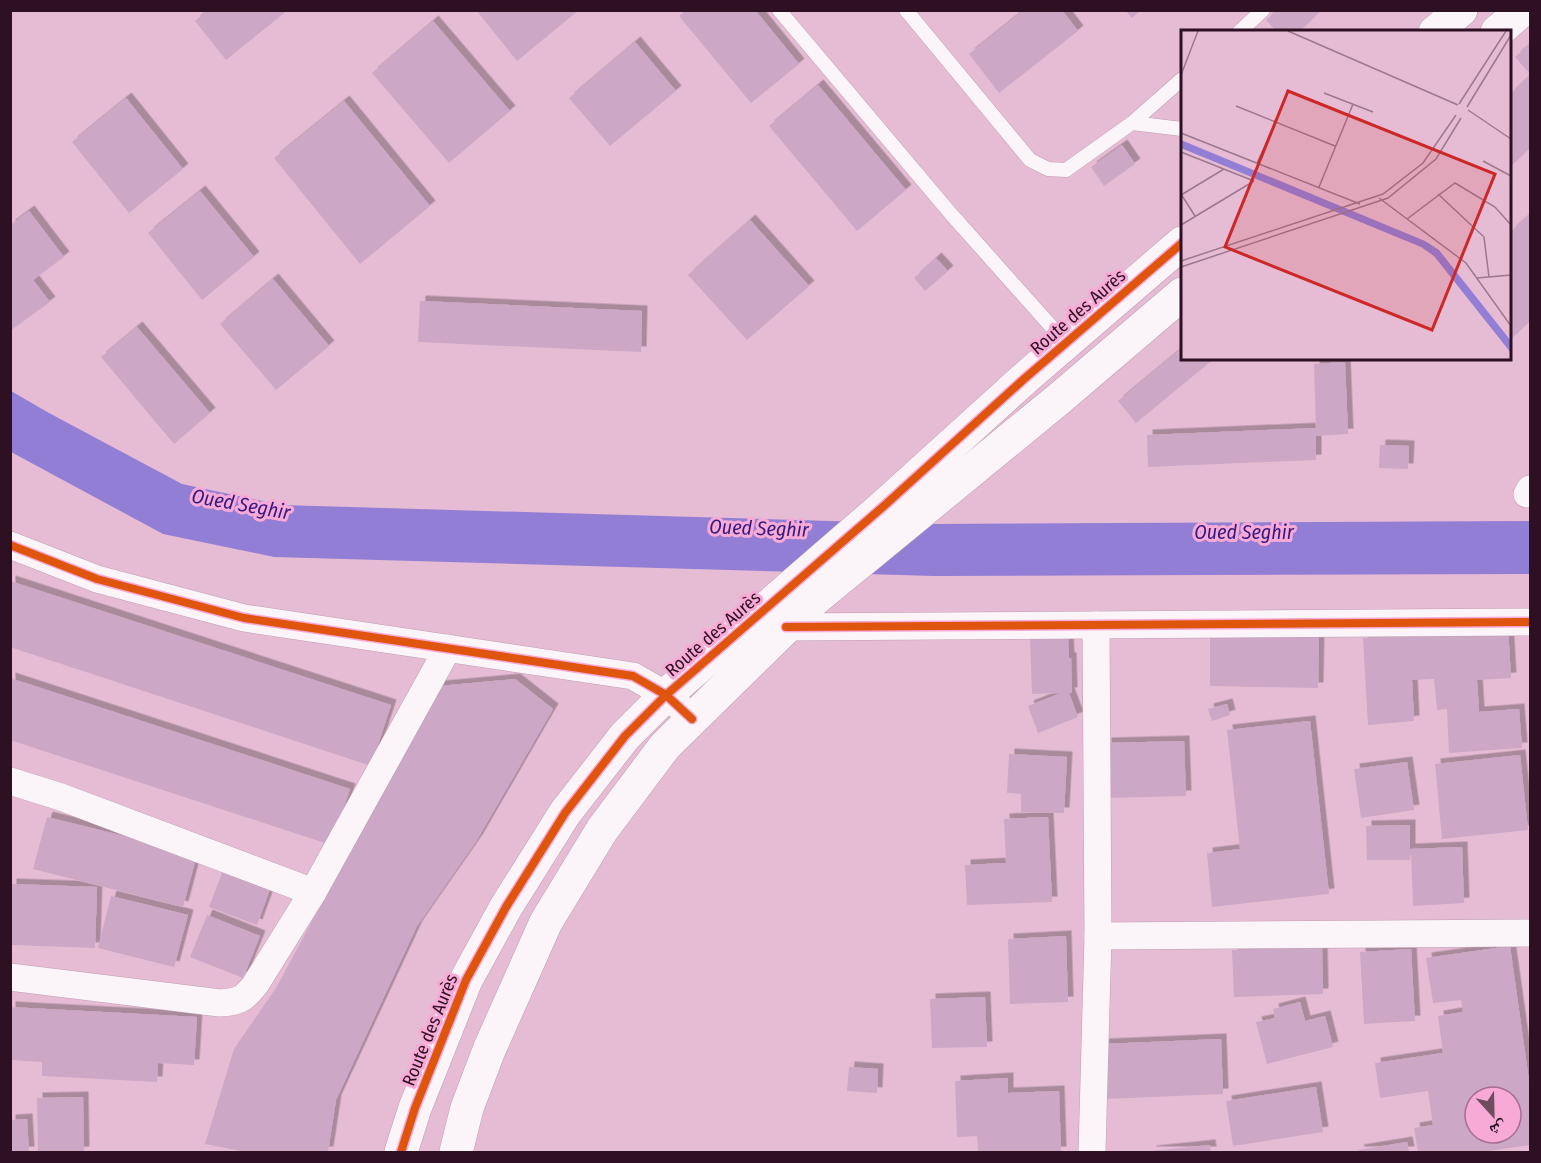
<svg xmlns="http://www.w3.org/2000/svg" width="1541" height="1163" font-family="'Fira Sans Condensed','Noto Naskh Arabic',sans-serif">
  <defs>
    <filter id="shadow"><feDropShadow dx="5.5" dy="-5.5" stdDeviation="0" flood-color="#0004"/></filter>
  </defs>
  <rect width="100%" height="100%" fill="#e6bcd4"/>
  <polygon fill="#937ed5" points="11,391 49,413 182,484 281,505 935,524 1530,521 1530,574 934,576 274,557 163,534 11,452"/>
  <g fill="#cca8c6" fill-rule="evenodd" filter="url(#shadow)">
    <polygon points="208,10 288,10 226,60 195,21"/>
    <polygon points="476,10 579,10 517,61"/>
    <polygon points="686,10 755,10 799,64 751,103 679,16"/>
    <polygon points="1024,10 1062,10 1078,31 999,93 969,54"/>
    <polygon points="1125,10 1141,10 1132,18"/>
    <polygon points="1277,10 1317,10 1319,12 1299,32 1277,32 1266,20"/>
    <polygon points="433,21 510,111 449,163 372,73"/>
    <polygon points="635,42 676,91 610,146 569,98"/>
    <polygon points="1530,44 1530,74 1515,57"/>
    <polygon points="1530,75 1530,148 1510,167 1510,94"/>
    <polygon points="818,85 906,190 857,231 769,126"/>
    <polygon points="126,98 183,169 129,213 72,142"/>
    <polygon points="344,101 430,206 360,264 274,158"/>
    <polygon points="1122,145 1135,164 1104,186 1091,167"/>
    <polygon points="200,191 254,257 202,300 148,233"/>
    <polygon points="29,211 64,257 33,280 50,302 10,331 10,225"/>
    <polygon points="1530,214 1530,321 1510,340 1510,232"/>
    <polygon points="750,220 809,286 747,340 688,275"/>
    <polygon points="936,258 948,271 925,291 914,278"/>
    <polygon points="273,279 329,346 276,390 220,324"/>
    <polygon points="420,301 642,311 641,352 418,342"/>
    <polygon points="137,327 210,413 174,444 101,357"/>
    <polygon points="1182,348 1182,358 1215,358 1136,423 1118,401"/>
    <polygon points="1345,362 1348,434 1316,436 1316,460 1148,467 1147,435 1316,428 1314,364"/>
    <polygon points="1380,445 1409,446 1408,469 1379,468"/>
    <polygon points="10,581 391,705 371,766 10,647"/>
    <polygon points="1508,628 1511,678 1477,680 1479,712 1519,709 1522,748 1449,753 1447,709 1437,710 1434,679 1412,680 1414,721 1368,725 1363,638"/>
    <polygon points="1210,632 1319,633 1318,688 1210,686"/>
    <polygon points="1068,636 1069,658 1071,658 1072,693 1069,693 1078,717 1038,733 1028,706 1061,693 1032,694 1030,637"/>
    <polygon points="10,678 350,789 331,845 10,740"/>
    <polygon points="515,679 553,709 477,840 417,926 336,1100 328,1152 246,1152 205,1144 234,1049 276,988 439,686"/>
    <polygon points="1227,704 1230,715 1212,721 1208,709"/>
    <polygon points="1310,721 1329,894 1212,907 1207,853 1240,849 1227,730"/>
    <polygon points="1184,741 1186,796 1107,798 1106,743"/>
    <polygon points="1009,754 1067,757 1064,813 1021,812 1021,794 1007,793"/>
    <polygon points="1520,755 1528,830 1442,839 1435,764"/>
    <polygon points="1407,762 1414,810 1361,818 1354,769"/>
    <polygon points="47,817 197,854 183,907 33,869"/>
    <polygon points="1048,817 1052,902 967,905 965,865 1006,863 1004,819"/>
    <polygon points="1410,825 1410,849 1462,847 1464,903 1413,906 1411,851 1410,860 1367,860 1366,826"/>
    <polygon points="227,860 274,878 257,925 209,907"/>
    <polygon points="11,884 97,887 95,948 10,945"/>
    <polygon points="111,896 188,915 174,967 98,948"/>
    <polygon points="207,915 260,936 243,978 190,957"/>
    <polygon points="1066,936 1068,1002 1010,1004 1008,939"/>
    <path d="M1510,946L1530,1088V1145L1482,1152H1418L1414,1128L1433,1125L1428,1091L1380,1098L1375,1063L1443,1053L1438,1016L1463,1012L1461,1000L1433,1003L1426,958ZM1475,1097H1511V1133H1475Z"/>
    <polygon points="1322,947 1323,994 1234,997 1232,950"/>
    <polygon points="1411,949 1415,1021 1364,1024 1360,952"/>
    <polygon points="985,997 987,1047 932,1048 930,999"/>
    <polygon points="1300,1002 1305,1021 1325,1016 1333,1047 1267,1064 1256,1022 1275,1018 1273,1009"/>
    <polygon points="10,1007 197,1017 194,1065 158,1063 157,1082 42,1076 42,1062 10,1060"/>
    <polygon points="1221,1039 1223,1094 1105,1099 1103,1044"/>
    <polygon points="849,1067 878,1069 877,1093 847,1091"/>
    <polygon points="1008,1078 1008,1093 1059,1091 1061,1152 978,1152 977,1136 957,1137 955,1081"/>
    <polygon points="1316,1087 1323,1132 1233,1146 1226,1101"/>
    <polygon points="83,1097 84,1152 38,1152 37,1098"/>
    <polygon points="27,1119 29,1152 10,1152 10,1120"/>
    <polygon points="1407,1142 1409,1152 1359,1152 1358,1150"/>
    <polygon points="1210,1145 1211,1152 1151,1152 1151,1151"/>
  </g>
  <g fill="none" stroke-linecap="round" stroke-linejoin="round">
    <defs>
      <g id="service">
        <polyline points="779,10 951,214 1066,343"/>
        <polyline points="906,10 1030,160 1048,169 1066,170 1132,123 1182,79"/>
        <polyline points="1239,32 1263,10"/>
        <polyline points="1132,123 1182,129"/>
      </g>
      <g id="minor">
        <polyline points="1527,494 1530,489"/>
        <polyline points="10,545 97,579 244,618 633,676 666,695 680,707"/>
        <polyline points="786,627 1530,622"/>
        <polyline points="10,781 61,797 313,892"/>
        <polyline points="1098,936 1530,933"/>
        <path d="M10,977L220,1003C238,1002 244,999 255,985L313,892L448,648"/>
        <polyline points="1092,1152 1098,936 1096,625"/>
      </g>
      <g id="tertiary">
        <polyline points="1435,32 1461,10"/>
        <polyline points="1497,32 1522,10"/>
        <polyline points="401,1152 415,1108 466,980 506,907 565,813 625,736 666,695 885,505 1024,379 1182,243"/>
        <polyline points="456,1152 467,1108 489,1050 546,922 602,830 665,746 815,599 1060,398 1182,294"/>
      </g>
    </defs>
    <use href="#service" stroke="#bf9eb1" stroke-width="15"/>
    <use href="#minor" stroke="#bf9eb1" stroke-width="28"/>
    <use href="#tertiary" stroke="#bf9eb1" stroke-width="34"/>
    <use href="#service" stroke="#fbf5f9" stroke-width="14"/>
    <use href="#minor" stroke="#fbf5f9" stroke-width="27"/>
    <use href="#tertiary" stroke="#fbf5f9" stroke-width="33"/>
    <defs>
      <g id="cycleway">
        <polyline points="10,545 97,579 244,618 633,676 666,695 692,719"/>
        <polyline points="786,627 1530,622"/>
        <polyline points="401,1152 415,1108 466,980 506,907 565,813 625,736 666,695 885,505 1024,379 1182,243"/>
      </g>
    </defs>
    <use href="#cycleway" stroke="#f8aad7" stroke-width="11"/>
    <use href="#cycleway" stroke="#df550d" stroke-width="8"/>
  </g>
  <g text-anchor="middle" stroke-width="6" stroke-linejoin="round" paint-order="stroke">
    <g font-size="18" fill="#2d1122" stroke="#f8aad7">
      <text transform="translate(1078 312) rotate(-41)" y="6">Route des Aurès</text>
      <text transform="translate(713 634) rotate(-41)" y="6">Route des Aurès</text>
      <text transform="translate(430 1030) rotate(-68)" y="6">Route des Aurès</text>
    </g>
    <g font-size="20" font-style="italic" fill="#321a80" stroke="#f8aad7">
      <text transform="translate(241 504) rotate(10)" y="7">Oued Seghir</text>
      <text transform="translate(759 528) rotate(2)" y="7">Oued Seghir</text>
      <text x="1244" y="539">Oued Seghir</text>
    </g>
  </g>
  <g transform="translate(1181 30)">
    <rect width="330" height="330" fill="#e6bcd4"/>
    <path d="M0,110L244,211L258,220L330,311V323L253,226L240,217L0,118Z" fill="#937ed5"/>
    <path fill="none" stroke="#9c788d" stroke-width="1.5" d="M107,1L277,75M0,45L17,1M143,63L192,82M278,74L325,1M55,76L154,116M286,77L330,5M287,80L330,109M0,103L179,174M0,122L73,151M302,131L330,146M76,133L95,92M138,157L172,74M0,164L14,186M257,164L303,207L308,247M0,165L43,139M198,168L285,233L330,296M226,189L274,153L314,177L330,195M0,195L73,151M0,231L202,164L242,133L275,85M0,237L207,168L255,129L280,88M296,248L330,245"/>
    <path fill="#ce2728" fill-opacity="0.15" stroke="#ce2728" stroke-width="3" d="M107,61L314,144L251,300L44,217Z"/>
    <rect width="330" height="330" fill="none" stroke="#2d1122" stroke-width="3"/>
  </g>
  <rect width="1541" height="1163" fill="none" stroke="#2d1122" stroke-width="24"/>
  <g transform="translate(1493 1115) rotate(158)"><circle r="28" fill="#f8aad7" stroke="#a76d8f" stroke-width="1.5"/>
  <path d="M0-4.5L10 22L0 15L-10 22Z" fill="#6e4d60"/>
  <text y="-9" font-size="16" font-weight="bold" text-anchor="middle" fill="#2d1122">ش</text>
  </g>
</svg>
